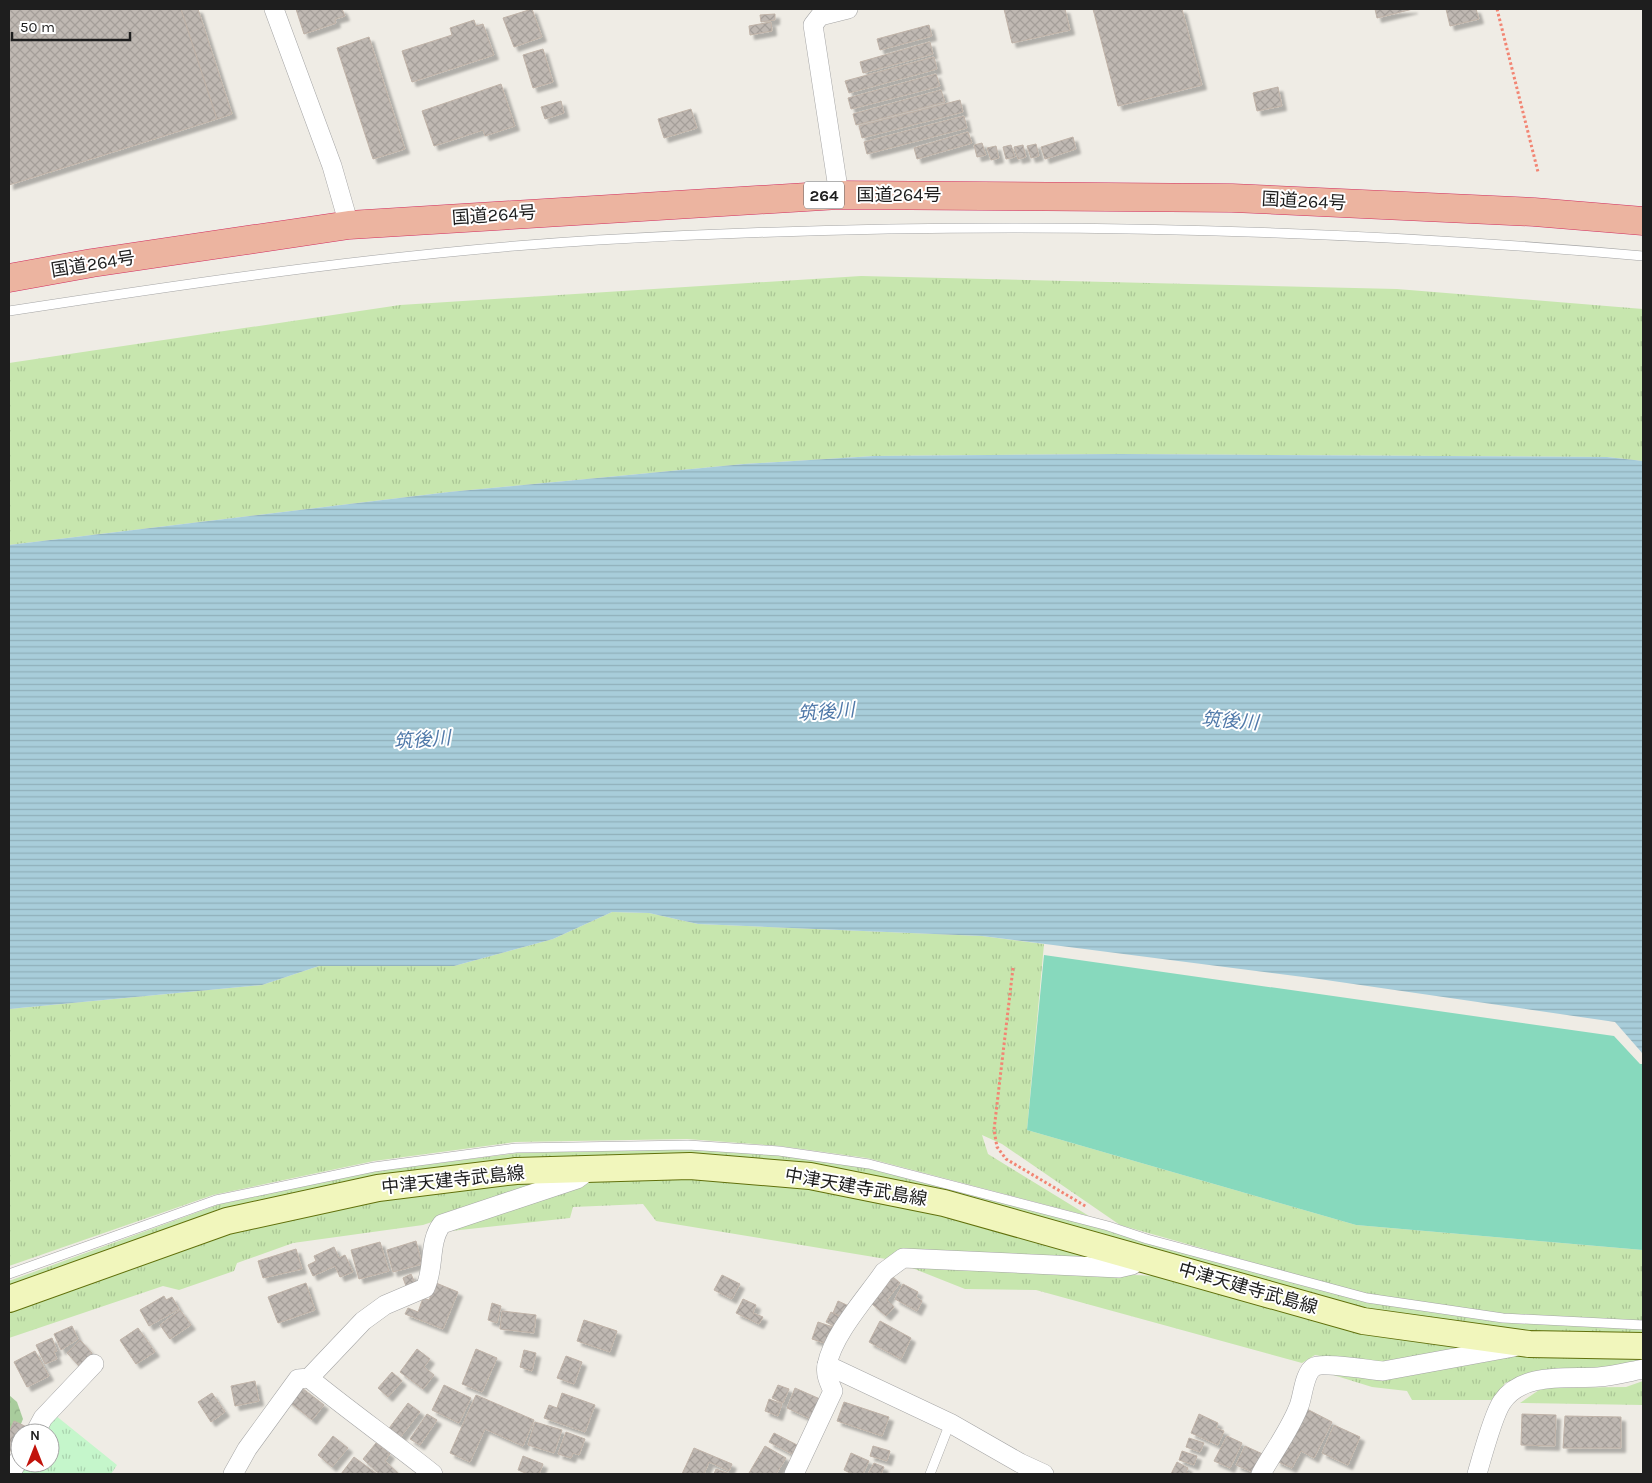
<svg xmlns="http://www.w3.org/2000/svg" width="1652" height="1483" font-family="Karla,'Noto Sans JP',sans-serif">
  <defs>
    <pattern id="grass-tufts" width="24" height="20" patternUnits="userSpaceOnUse" patternTransform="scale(1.25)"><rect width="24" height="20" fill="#c7e6ae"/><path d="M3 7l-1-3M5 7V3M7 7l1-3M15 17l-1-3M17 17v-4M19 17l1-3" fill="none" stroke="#aac595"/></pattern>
    <pattern id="forest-crowns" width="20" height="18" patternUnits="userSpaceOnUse" patternTransform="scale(1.25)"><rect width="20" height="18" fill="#a8cc9c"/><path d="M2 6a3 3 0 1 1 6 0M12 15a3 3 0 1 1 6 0" fill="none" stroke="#90af86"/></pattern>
    <pattern id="park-tufts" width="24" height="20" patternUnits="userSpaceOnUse" patternTransform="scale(1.25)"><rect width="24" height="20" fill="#c5f6cb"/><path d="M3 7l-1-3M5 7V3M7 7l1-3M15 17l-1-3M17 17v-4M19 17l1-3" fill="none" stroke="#a9d2ae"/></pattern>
    <pattern id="water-rules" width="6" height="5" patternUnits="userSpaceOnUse" patternTransform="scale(1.25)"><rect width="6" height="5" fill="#a8cdda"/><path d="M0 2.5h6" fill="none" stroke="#90b0bb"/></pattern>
    <pattern id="building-cross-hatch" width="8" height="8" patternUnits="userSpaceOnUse" patternTransform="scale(1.25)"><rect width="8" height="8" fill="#bfb8b2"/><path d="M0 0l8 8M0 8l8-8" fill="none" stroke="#a49e99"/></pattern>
    <filter id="shadow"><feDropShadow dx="4.5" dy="4.5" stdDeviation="1" flood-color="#0004"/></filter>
  </defs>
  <rect width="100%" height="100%" fill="#efece5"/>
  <g fill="url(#grass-tufts)">
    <polygon points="861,276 1397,289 1643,309 1643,461 1607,457 1120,454 874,456 744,464 449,492 9,545 9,363 400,305"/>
    <polygon points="612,912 649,913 698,924 982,936 1044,944 1027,1130 1356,1225 1643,1250 1643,1322 1502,1315 1367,1295 1120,1225 1002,1144 982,1135 988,1154 1089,1216 867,1158 780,1146 687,1139 515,1142 374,1161 213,1195 9,1266 9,1009 262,985 319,966 454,966 553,939"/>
    <polygon points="691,1149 781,1155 870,1168 1109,1230 1367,1302 1504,1322 1643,1329 1643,1338 1507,1331 1368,1311 829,1170 373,1179 220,1209 9,1288 9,1281 220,1204 374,1171 517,1153"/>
    <polygon points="703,1176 820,1188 952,1214 1117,1264 898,1251 886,1259 656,1221 643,1204 573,1207 570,1218 451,1231 604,1177"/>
    <polygon points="563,1178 423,1225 293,1243 237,1263 234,1271 179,1290 163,1286 9,1338 9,1308 237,1228 380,1197"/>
    <polygon points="907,1266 1158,1276 1473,1349 1379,1366 1315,1355 1302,1363 1036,1290 965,1289"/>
    <polygon points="1512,1354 1643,1360 1643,1362 1593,1373 1531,1374 1505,1383 1495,1400 1412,1400 1407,1391 1372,1387 1330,1374"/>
    <polygon points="1643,1381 1643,1405 1520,1403 1542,1388 1626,1387"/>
  </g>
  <polygon fill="url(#forest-crowns)" points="9,1395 17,1402 23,1419 9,1453"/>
  <polygon fill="url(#park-tufts)" points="55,1415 117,1465 111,1474 20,1474 26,1463 50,1463 50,1433 45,1433"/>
  <polygon fill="#87d9bd" points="1044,955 1614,1036 1640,1064 1643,1064 1643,1250 1356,1225 1027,1130"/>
  <polygon fill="url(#water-rules)" points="1120,454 1607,457 1643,461 1643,1054 1615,1022 1319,979 982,936 698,924 649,913 612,912 553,939 454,966 319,966 262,985 9,1009 9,545 449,492 744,464 874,456"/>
  <g fill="url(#building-cross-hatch)" stroke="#c0b3a8" filter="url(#shadow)">
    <polygon points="9,9 181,9 217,119 9,185"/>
    <polygon points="181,9 198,9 232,114 217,119"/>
    <polygon points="296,9 342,9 345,16 335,19 336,23 304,34"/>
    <polygon points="532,9 542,37 514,47 503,18"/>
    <polygon points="1004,9 1065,9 1070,30 1012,43"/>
    <polygon points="1093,9 1182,9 1202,85 1118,106"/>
    <polygon points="1375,9 1413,9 1377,18"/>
    <polygon points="1446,9 1476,9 1479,19 1450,26"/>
    <polygon points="775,14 775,20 761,22 760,15"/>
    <polygon points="474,20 476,26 483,24 494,55 412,82 402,51 452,35 450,28"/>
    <polygon points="771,22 772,31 750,35 749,26"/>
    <polygon points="929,25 932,36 880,50 877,39"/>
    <polygon points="369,37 405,149 373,159 337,48"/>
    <polygon points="930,42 933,54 863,73 860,62"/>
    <polygon points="543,49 553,82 533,88 523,55"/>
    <polygon points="934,57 937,69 849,93 845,81"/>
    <polygon points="936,74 940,86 851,109 848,98"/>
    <polygon points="501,84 515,126 485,136 483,130 434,146 422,111"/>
    <polygon points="1278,87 1282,106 1257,111 1253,93"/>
    <polygon points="941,90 945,102 856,125 853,114"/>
    <polygon points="960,100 963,112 862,138 859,126"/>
    <polygon points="561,101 564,113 545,119 541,107"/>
    <polygon points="691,109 697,128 664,138 658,119"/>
    <polygon points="964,116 967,128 867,154 864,142"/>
    <polygon points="968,132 972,143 917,159 914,148"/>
    <polygon points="1073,137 1076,149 1045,159 1041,147"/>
    <polygon points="982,143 986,155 977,157 974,145"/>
    <polygon points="1036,144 1039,156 1031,158 1027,146"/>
    <polygon points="1011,145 1015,157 1006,159 1003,147"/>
    <polygon points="1023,145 1026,157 1018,159 1014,147"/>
    <polygon points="996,146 999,158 991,160 987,148"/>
    <polygon points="416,1241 422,1264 393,1272 387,1250"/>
    <polygon points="380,1242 389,1271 359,1279 351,1250"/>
    <polygon points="334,1247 339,1258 345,1255 353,1272 340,1277 335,1266 313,1276 308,1265 316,1261 314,1256"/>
    <polygon points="296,1249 302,1269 263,1278 258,1261"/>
    <polygon points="411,1274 415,1283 406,1286 403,1278"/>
    <polygon points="722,1275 740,1284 732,1299 714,1290"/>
    <polygon points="893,1277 900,1283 887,1300 894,1307 886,1316 872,1304"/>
    <polygon points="306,1283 315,1310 278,1323 268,1297"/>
    <polygon points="436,1283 458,1292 443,1329 405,1314 408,1308 418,1312 423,1298 429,1300"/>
    <polygon points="903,1284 918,1292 916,1297 922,1301 917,1311 895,1299"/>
    <polygon points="164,1296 166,1300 172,1297 179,1309 149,1326 140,1310"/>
    <polygon points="743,1299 756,1305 753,1313 763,1317 759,1324 736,1313"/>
    <polygon points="838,1301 851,1307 846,1319 833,1313"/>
    <polygon points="492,1303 501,1306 497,1323 488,1320"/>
    <polygon points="180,1310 191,1325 170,1339 160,1325"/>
    <polygon points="502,1311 536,1315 534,1333 500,1329"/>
    <polygon points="831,1312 843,1318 838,1328 826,1322"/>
    <polygon points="584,1320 617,1331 610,1352 577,1341"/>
    <polygon points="880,1321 911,1338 901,1359 869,1342"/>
    <polygon points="818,1322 836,1328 830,1345 812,1339"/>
    <polygon points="72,1326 78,1339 61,1350 54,1334"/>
    <polygon points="138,1328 155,1352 136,1364 120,1340"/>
    <polygon points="52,1338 57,1351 54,1352 57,1359 45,1364 36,1345"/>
    <polygon points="80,1340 92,1353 79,1366 67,1353"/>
    <polygon points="417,1349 430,1359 424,1367 434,1375 423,1389 400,1372"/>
    <polygon points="476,1349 497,1358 482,1392 462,1384"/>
    <polygon points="524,1350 536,1353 532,1371 520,1367"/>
    <polygon points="35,1351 49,1376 27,1387 14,1362"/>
    <polygon points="566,1356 582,1362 574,1384 557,1378"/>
    <polygon points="392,1372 402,1381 388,1397 378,1388"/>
    <polygon points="255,1381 259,1401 235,1406 231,1386"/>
    <polygon points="298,1385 324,1405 312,1420 287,1400"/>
    <polygon points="444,1385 471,1398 459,1423 432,1410"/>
    <polygon points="778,1385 789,1389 783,1403 772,1398"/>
    <polygon points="795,1388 820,1399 811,1419 787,1408"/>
    <polygon points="212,1393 225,1412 211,1422 198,1402"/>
    <polygon points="562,1393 595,1405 585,1432 544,1418 549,1405 557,1408"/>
    <polygon points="476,1395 534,1420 523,1446 485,1429 470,1462 450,1453"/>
    <polygon points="769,1399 782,1404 778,1416 765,1411"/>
    <polygon points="844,1402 889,1417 882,1436 837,1421"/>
    <polygon points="408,1403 420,1412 399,1439 387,1431"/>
    <polygon points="1303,1407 1332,1422 1314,1458 1301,1451 1292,1468 1276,1461"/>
    <polygon points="427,1414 437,1420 420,1445 410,1439"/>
    <polygon points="1199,1414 1218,1423 1216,1428 1224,1431 1218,1445 1191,1433"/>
    <polygon points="1522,1414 1556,1415 1555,1446 1521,1445"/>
    <polygon points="1565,1416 1621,1417 1621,1448 1563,1448"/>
    <polygon points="14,1421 29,1428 26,1433 20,1433 20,1446 16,1454 9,1450 9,1432"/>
    <polygon points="535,1422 562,1430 554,1453 528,1445"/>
    <polygon points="1334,1425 1360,1437 1348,1465 1322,1453"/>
    <polygon points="566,1432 585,1439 579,1455 573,1453 571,1458 558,1454"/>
    <polygon points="774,1433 797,1445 792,1454 769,1442"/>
    <polygon points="333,1436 348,1448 332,1467 318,1455"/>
    <polygon points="1227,1436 1242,1443 1230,1468 1214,1461"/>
    <polygon points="1189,1438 1204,1443 1200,1452 1186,1447"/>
    <polygon points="376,1443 390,1454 385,1461 399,1474 379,1474 363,1459"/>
    <polygon points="765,1446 786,1458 776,1474 752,1474 749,1473"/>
    <polygon points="873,1446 890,1451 887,1461 870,1456"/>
    <polygon points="1245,1446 1267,1456 1257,1474 1236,1465"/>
    <polygon points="694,1448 732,1464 729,1471 709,1462 704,1474 682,1474"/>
    <polygon points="1182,1451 1197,1456 1194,1465 1179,1460"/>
    <polygon points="851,1453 869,1461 863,1474 852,1474 844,1470"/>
    <polygon points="523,1456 543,1464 539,1474 528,1474 518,1470"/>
    <polygon points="354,1457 377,1474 341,1474"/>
    <polygon points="1177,1462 1188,1468 1186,1472 1191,1474 1171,1474"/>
    <polygon points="874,1463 884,1467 881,1474 868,1474"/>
    <polygon points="716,1469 730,1474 714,1474"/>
  </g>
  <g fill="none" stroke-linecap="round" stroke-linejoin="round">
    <defs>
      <g id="service">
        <path d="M9,311C204,281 400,252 598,240C946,220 1296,225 1643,256"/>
        <polyline points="9,1274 216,1200 374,1167 516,1148 688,1145 779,1151 869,1164 1108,1226 1147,1239 1367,1298 1503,1318 1643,1325"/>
        <polyline points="930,1474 950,1423"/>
      </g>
      <g id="minor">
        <polyline points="274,9 332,166 349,225"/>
        <polyline points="839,195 813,25 820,16 848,9"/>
        <polyline points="827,1365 950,1423 1020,1463 1044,1474"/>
        <path d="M309,1378C349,1411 392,1441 433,1474"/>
        <polyline points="35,1433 43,1418 94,1364"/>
        <polyline points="10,1474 20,1458"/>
        <path d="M233,1474L247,1449L298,1379L309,1378L363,1321L385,1305L425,1288C435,1268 428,1242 442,1224L577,1179L588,1171"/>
        <path d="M794,1474L833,1391C829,1382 825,1374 827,1365C833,1334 866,1298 884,1272L903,1258L1119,1268L1132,1265L1141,1258"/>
        <path d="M1261,1474C1273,1452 1290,1430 1299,1406C1303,1396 1304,1373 1314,1367C1321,1362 1370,1370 1383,1371L1514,1347"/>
        <path d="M1477,1474C1482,1457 1493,1415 1502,1402C1522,1372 1567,1379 1598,1377C1613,1376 1628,1372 1643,1369"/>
      </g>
      <polyline id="secondary" points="9,1299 227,1221 378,1188 516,1171 690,1166 810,1176 944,1203 1363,1321 1529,1344 1643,1346"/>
      <polyline id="trunk" points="9,278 92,263 349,225 839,195 1232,198 1534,212 1643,221"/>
    </defs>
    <use href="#service" stroke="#a5a5a5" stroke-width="10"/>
    <use href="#minor" stroke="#a5a5a5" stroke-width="20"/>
    <use href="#secondary" stroke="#61700b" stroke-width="28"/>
    <use href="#trunk" stroke="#d12e5f" stroke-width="29"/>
    <g stroke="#f28573" stroke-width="3" stroke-dasharray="2.5 2.5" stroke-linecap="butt">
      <polyline points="1497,9 1538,172"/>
      <polyline points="1013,968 994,1130 997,1147 1006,1159 1087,1207"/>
    </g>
    <use href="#service" stroke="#fff" stroke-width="9"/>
    <use href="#minor" stroke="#fff" stroke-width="19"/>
    <use href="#secondary" stroke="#f1f6bc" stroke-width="26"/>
    <use href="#trunk" stroke="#ecb4a0" stroke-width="28"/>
  </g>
  <g text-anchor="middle" stroke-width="4" stroke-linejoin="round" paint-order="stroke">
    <rect fill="#fff" stroke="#626262" stroke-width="1" x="804" y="181.5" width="40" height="27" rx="4"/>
    <g font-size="16" font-weight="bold" fill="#1e1e1e">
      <text x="824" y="201">264</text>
    </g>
    <g font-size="18" fill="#1e1e1e" stroke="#fff">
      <text x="899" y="201">国道264号</text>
      <text transform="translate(1304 201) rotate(3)" y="6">国道264号</text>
      <text transform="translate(494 215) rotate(-4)" y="6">国道264号</text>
      <text transform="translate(93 264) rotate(-9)" y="6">国道264号</text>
      <text transform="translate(453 1180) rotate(-6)" y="6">中津天建寺武島線</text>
      <text transform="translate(856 1187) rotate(10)" y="6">中津天建寺武島線</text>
      <text transform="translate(1248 1288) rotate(16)" y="6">中津天建寺武島線</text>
    </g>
    <g font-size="19" font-style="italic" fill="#5079a9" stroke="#fff">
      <text transform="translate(826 711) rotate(-4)" y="7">筑後川</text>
      <text transform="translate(1230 720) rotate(4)" y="7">筑後川</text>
      <text transform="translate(422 739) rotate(-4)" y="7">筑後川</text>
    </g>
  </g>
  <rect width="1652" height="1483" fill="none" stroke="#1e1e1e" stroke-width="20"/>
  <g transform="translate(35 1448)"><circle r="24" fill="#ffffff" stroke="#a5a5a5"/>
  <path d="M0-4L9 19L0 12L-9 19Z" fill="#c2130b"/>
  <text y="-8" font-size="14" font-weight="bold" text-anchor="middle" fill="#1e1e1e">N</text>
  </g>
  <path d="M12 32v8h118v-8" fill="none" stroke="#1e1e1e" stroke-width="2.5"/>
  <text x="20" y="32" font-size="15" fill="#1e1e1e" stroke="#ffffff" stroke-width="4" paint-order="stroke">50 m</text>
</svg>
